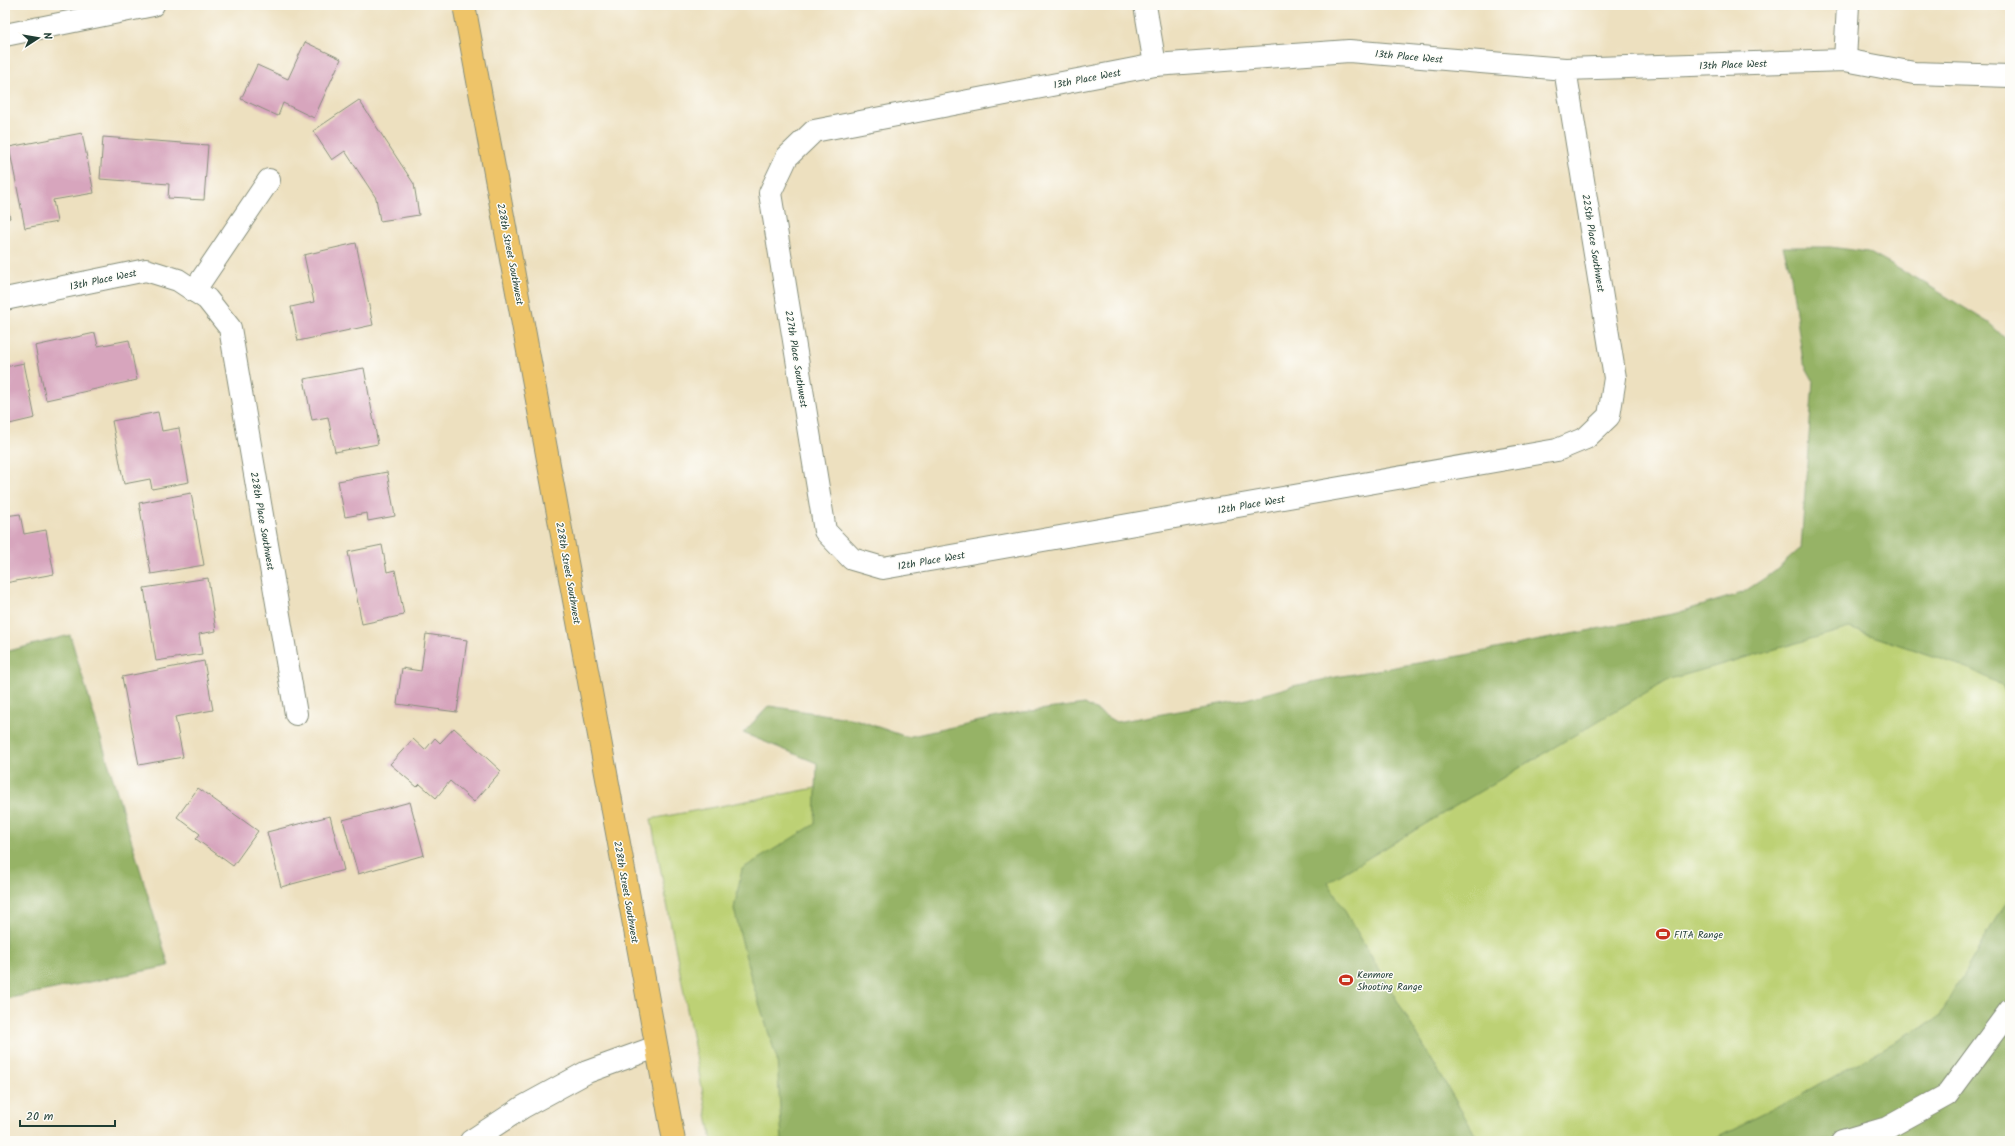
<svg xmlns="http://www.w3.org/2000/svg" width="2015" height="1146" font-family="Kalam,sans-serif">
  <rect width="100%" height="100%" fill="#fdfcf7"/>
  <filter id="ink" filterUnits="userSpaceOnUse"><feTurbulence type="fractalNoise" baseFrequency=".025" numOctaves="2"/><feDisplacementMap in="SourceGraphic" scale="8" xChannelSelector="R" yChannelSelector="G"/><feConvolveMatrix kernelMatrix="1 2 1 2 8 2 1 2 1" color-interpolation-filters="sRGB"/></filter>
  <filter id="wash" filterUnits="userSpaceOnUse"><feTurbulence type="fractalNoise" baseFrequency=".012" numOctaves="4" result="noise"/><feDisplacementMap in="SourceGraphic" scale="16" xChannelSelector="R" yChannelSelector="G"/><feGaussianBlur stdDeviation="0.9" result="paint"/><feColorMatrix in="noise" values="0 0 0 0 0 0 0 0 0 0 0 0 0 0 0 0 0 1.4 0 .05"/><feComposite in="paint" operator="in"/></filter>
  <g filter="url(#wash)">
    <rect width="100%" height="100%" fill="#ede0bf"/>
    <polygon fill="#bdd174" stroke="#6e8754" points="2010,563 2010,1141 712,1141 651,819"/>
    <g fill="#96b366" stroke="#5a784d">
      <polygon points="1783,247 1830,247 1868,252 1926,284 1989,323 2010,343 2010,704 2002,685 1968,668 1849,628 1667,680 1328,882 1479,1141 782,1141 777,1059 751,978 734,909 742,869 815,824 817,763 743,733 769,706 855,719 907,737 1016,713 1085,704 1116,722 1243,700 1293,686 1336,677 1465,655 1677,613 1742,593 1774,572 1801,548 1813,380 1803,362 1790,270"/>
      <polygon points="70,635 169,966 5,999 5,652"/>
      <polygon points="2010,894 2010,1141 1708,1141 1796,1098 1939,1017"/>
    </g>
    <g id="blocks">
      <g fill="#d7a5bd">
        <polygon points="305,42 341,59 314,118 283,103 278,116 241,99 257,65 288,79"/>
        <polygon points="359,100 414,184 419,215 380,221 376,198 345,151 332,160 313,131"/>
        <polygon points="82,133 94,193 53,200 57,222 25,228 9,147"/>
        <polygon points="103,137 208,145 204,200 168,198 169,184 100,179"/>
        <polygon points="5,199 10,218 5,219"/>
        <polygon points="356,243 373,325 298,341 291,307 314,302 304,255"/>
        <polygon points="95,333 98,346 129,340 137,380 46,400 35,346"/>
        <polygon points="24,363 35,418 5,425 5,367"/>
        <polygon points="364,368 378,444 335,452 328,417 312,420 304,379"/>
        <polygon points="158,412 162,431 179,428 189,482 152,489 150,479 124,484 112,421"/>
        <polygon points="387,472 395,516 368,521 367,513 345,517 338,481"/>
        <polygon points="191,493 204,565 151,574 139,503"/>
        <polygon points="20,514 24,534 46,530 54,574 5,583 5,516"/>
        <polygon points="382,545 387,572 395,570 404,615 362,624 348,552"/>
        <polygon points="208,578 216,631 199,634 202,654 156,661 144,588"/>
        <polygon points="426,634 467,640 457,712 397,704 402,668 421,671"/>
        <polygon points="204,661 213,710 175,717 183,757 139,765 122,677"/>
        <polygon points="454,728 501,771 474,802 450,781 436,798 420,784 417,787 390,764 413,739 425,750 435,738 440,743"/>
        <polygon points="198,788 258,831 233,866 196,839 200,834 177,817"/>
        <polygon points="410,802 424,855 358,874 343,820"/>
        <polygon points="330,816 344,870 281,887 267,832"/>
      </g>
    </g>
  </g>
  <g filter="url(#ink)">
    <use href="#blocks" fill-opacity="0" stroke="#868e7a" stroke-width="1"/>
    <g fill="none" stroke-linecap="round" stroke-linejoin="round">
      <defs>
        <g id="minor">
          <polyline points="1145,5 1155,65"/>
          <polyline points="5,35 153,5"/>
          <polyline points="1845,60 1848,5"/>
          <polyline points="1565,69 1615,378 1609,416 1586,438 1557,450 883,568 852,559 825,531 770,193 787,157 814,131 1155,65 1349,51 1565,69 1845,60 1914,73 2010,76"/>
          <polyline points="194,291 269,180"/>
          <polyline points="5,299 146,270 178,280 207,299 230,328 296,714"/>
          <polyline points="471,1141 523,1107 587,1072 656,1047"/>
          <polyline points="1842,1141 1887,1128 1947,1095 2010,1010"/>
        </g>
        <polyline id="major" points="464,5 674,1141"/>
      </defs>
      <use href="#minor" stroke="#868e7a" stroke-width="24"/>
      <use href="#major" stroke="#868e7a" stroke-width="24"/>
      <use href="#minor" stroke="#fff" stroke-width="22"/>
      <use href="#major" stroke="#eec469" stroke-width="22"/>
    </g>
  </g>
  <defs>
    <symbol id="stadium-bare" viewBox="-9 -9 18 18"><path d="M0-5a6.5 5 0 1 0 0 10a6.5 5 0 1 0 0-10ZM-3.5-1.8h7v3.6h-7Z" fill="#c8321e" stroke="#fdfcf7" stroke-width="2.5" paint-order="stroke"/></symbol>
  </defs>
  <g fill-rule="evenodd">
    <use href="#stadium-bare" x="1653" y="924" width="20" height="20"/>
    <use href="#stadium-bare" x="1336" y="970" width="20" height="20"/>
  </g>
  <g text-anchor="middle" stroke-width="3" stroke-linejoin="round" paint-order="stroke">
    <g font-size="10" fill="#1f3d34" stroke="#fdfcf7">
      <text transform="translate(1409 56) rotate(5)" y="4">13th Place West</text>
      <text transform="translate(1733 64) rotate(-2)" y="4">13th Place West</text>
      <text transform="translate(1087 78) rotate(-11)" y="4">13th Place West</text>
      <text transform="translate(1594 243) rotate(81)" y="4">225th Place Southwest</text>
      <text transform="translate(511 254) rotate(79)" y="4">228th Street Southwest</text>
      <text transform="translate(103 279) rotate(-12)" y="4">13th Place West</text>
      <text transform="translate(797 359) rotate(81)" y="4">227th Place Southwest</text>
      <text transform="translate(1251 504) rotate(-10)" y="4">12th Place West</text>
      <text transform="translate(263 521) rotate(80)" y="4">228th Place Southwest</text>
      <text transform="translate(931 560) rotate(-10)" y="4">12th Place West</text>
      <text transform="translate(569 573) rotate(80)" y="4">228th Street Southwest</text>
      <text transform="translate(627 892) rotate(80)" y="4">228th Street Southwest</text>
    </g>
    <g font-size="10" fill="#1f3d34" stroke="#fdfcf7" text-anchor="start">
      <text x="1674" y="938">FITA Range</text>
      <text x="1357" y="978">Kenmore<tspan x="1357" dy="12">Shooting Range</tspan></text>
    </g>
  </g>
  <rect width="2015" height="1146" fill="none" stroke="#fdfcf7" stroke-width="20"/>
  <g transform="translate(38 38) rotate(78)" stroke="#fdfcf7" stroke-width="3" paint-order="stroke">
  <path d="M0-3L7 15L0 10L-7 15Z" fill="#1f3d34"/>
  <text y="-6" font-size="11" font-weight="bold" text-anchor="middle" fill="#1f3d34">N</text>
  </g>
  <path d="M20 1120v6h95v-6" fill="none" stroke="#1f3d34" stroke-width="2"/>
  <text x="26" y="1120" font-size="12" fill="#1f3d34" stroke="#fdfcf7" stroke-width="3" paint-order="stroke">20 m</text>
</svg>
